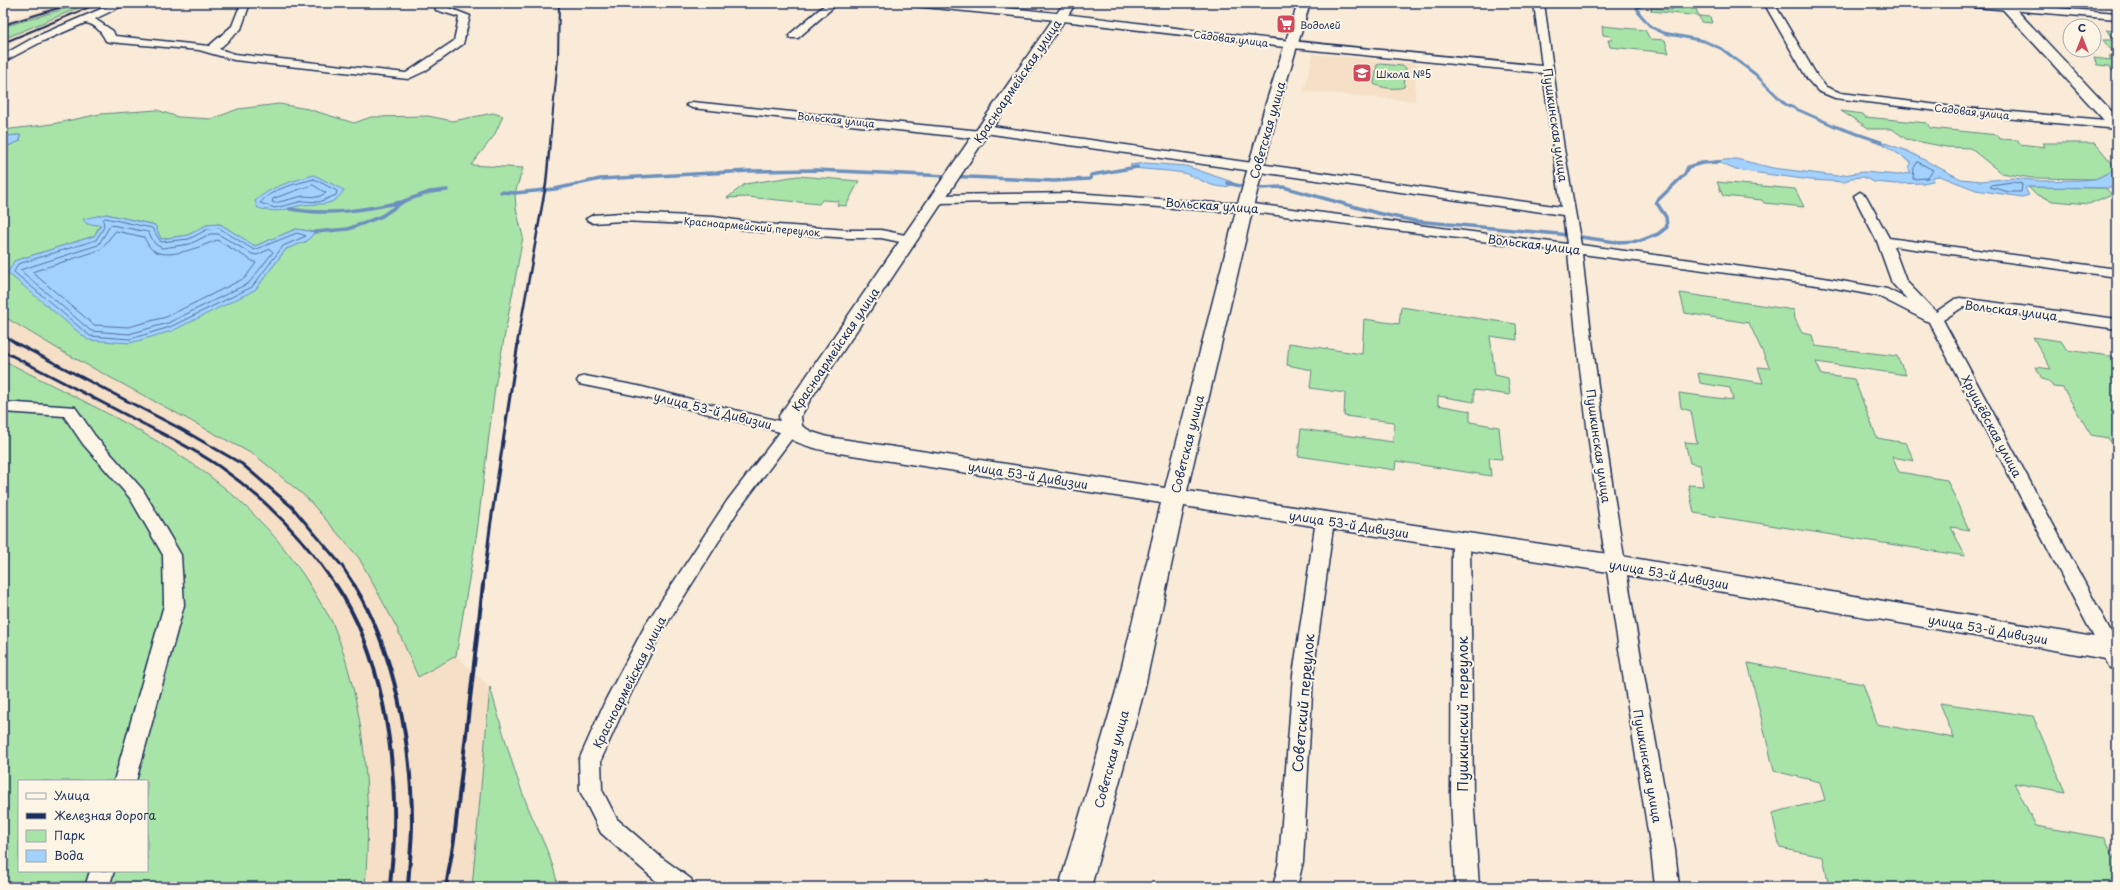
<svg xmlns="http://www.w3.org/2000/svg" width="2120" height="890" viewBox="0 0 2120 890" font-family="'Playpen Sans',sans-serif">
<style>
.built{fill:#f5dfc6}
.green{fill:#a8e3a8;stroke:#628983;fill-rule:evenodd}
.water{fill:#a2d1fe;stroke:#6c90be}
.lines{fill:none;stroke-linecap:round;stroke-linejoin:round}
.shore{stroke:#51709e;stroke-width:1}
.stream-far1{stroke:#6c90be;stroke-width:3}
.stream{stroke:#6c90be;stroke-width:3.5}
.street-casing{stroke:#1b2f5e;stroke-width:3}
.secondary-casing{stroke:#1b2f5e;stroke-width:3}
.street{fill:#fcf5e5;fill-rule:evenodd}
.secondary{fill:#fcf5e5;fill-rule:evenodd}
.rail-far3{stroke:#1b2f5e;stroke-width:2}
.rail-far2{stroke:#1b2f5e;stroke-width:2.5}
.rail-far1{stroke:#1b2f5e;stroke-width:3}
.rail{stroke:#1b2f5e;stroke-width:4}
.labels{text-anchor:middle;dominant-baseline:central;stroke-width:4;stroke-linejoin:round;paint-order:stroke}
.far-poi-label{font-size:10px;fill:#1b2f5e;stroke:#fcf5e5;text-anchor:start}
.far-street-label{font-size:10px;fill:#1b2f5e;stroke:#fcf5e5}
.street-label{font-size:12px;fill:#1b2f5e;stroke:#fcf5e5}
.near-street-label{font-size:14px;fill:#1b2f5e;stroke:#fcf5e5}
</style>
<rect width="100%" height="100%" fill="#f9ebd7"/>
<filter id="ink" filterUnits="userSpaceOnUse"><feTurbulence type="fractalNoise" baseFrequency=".025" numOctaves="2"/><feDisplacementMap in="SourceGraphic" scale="8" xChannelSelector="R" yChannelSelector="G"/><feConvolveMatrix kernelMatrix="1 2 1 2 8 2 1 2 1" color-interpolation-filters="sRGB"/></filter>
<g filter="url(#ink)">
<path class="built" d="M 67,3 L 84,3 L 3,27 L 3,22 Z
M 90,3 L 107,3 L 18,39 L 3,47 L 3,38 Z
M 1313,54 L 1416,64 L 1415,101 L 1304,91 Z
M 3,316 L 63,352 L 256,456 L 307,498 L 359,558 L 397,628 L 418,677 L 456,656 L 490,687 L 472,887 L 365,887 L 368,853 L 301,568 L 262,521 L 216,481 L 179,455 L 3,360 Z"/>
<path class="green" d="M 84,3 L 90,3 L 3,39 L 3,27 Z
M 1672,7 L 1696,9 L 1699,16 L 1710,17 L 1712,23 L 1701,22 L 1699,16 L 1651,11 L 1651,8 L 1672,10 Z
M 1602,26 L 1645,30 L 1650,39 L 1665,40 L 1669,53 L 1610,47 L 1608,40 L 1612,40 L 1611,36 L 1603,35 Z
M 2106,30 L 2117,31 L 2117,51 L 2112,51 L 2103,40 L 2116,40 Z
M 2109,56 L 2117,56 L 2117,74 L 2114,73 L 2109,66 L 2097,65 L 2094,58 L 2111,60 Z
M 1380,64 L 1402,66 L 1406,68 L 1404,87 C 1396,90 1381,88 1374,84 L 1377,65 Z
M 279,104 L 308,109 L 354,123 L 371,117 L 428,116 L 453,121 L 493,113 L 503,116 L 494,136 L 471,165 L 523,168 L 515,193 L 516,208 L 523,237 L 495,387 L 477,532 L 456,656 L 418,677 L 397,628 L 359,558 L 307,498 L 256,456 L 63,352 L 3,316 L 3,148 L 20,141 L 20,135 L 3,136 L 3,130 L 52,124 L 100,114 L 157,110 L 178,117 L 212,119 L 238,109 ZM 106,214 L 155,225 L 161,239 L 188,235 L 207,225 L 220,224 L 255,246 L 296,229 L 315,232 L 307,241 L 286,249 L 255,290 L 14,261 L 94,236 Z
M 1841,111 L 1863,114 L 1865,117 L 1927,123 L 1930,128 L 1998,135 L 2000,139 L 2018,140 L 2020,144 L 2045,147 L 2043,143 L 2095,143 L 2117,169 L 2095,179 L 2032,178 L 2001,173 L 1970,148 L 1946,147 L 1906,139 L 1892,129 L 1870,129 Z
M 798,176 L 859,181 L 846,206 L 837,205 L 839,201 L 822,200 L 819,204 L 747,197 L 727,198 L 745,184 Z
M 1717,182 L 1795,189 L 1804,207 L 1764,203 L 1762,200 L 1723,196 Z
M 2028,187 L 2105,188 L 2112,194 L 2089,204 L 2053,201 L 2035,194 Z
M 1680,293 L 1794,310 L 1795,319 L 1802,333 L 1812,335 L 1815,346 L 1897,356 L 1906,375 L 1816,362 L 1822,375 L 1854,379 L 1877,438 L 1906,443 L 1914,461 L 1892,457 L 1899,472 L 1947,480 L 1969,530 L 1951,527 L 1965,556 L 1694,513 L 1688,485 L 1703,486 L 1700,465 L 1690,463 L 1685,442 L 1697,443 L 1691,411 L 1681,408 L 1679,393 L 1733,400 L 1730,388 L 1700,383 L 1698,373 L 1763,383 L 1758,367 L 1770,368 L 1749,323 L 1685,313 Z
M 1401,307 L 1516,324 L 1517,340 L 1490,336 L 1495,375 L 1508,378 L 1510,395 L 1474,390 L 1474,402 L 1438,396 L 1438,405 L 1470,411 L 1470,422 L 1499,427 L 1502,459 L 1489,458 L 1491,476 L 1396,461 L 1395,470 L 1298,456 L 1301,429 L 1393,442 L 1394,422 L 1344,416 L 1345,393 L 1310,388 L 1312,370 L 1287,365 L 1289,343 L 1362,354 L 1364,319 L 1399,324 Z
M 2033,337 L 2061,341 L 2067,350 L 2117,357 L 2117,451 L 2108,438 L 2091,435 L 2063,388 L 2053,387 L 2049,381 L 2042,379 L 2036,367 L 2051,369 Z
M 3,360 C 62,391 124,419 179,455 C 236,491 284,539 317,597 C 322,606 329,615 333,624 C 366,706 372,800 365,887 L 3,887 ZM 19,781 L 147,781 L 147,871 L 19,871 Z
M 1748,663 L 1863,684 L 1877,724 L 1954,738 L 1940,703 L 2033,716 L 2065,792 L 2014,783 L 2036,826 L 2105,838 L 2117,863 L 2117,887 L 1829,887 L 1823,857 L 1780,848 L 1772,813 L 1825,800 L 1820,782 L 1774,771 Z
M 490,687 C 502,727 512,768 528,807 C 539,834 553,858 558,887 L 472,887 Z"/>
<path class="water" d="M 20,135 L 20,141 L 3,148 L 3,136 Z
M 1877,140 L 1907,151 L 1961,179 L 1981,181 L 2013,178 L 2041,181 L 2079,180 L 2095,179 L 2117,169 L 2117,188 L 2028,187 L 2025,188 L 2029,195 L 2022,197 L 1976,190 L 1940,176 L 1933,177 L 1933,181 L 1923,183 L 1896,184 L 1874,182 L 1863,177 L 1851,178 L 1845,182 L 1811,180 L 1736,170 L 1715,161 L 1736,159 L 1773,168 L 1837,176 L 1863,172 L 1898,175 L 1911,173 L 1908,167 L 1912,163 Z
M 1145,163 L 1186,166 L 1232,182 L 1233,184 C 1218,194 1197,176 1183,173 C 1167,170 1149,170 1133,168 L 1130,165 Z
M 314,175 L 344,190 C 333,208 321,203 303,205 C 282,209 282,214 258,208 L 255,201 C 271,186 293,181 314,175 Z
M 106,214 L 155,225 L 161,239 L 188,235 L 207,225 L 220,224 L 255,246 L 296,229 L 315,232 L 307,241 L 286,249 L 255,290 L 172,331 L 130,343 L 88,340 L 8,273 L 14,261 L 94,236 L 101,225 L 87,224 L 83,219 Z"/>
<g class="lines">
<path class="shore" d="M 1918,162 L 1933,170 L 1928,178 L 1913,179 L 1914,168 Z
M 314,179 L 337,191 L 336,195 L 319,202 L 303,201 L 275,208 L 260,203 C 272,188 296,184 314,179 Z
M 2013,182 L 2022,184 L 2021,192 L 2009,192 L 1990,187 L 1992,185 Z
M 313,185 L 326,193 L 318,197 L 303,196 L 275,203 L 272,202 L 273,199 Z
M 105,218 L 152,228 L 161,242 L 189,239 L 208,229 L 219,228 L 254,250 L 297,233 L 306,236 L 283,246 L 252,287 L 170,327 L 130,339 L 90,336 L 14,272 L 18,264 L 96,240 L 104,227 L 103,220 Z
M 111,225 L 148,232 L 155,244 L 162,248 L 190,244 L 210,234 L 218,234 L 252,254 L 257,255 L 270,249 L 273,252 L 249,283 L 168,323 L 129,334 L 91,331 L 20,270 L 98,245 Z
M 116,231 L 144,237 C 146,241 149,248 153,250 C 167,261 202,246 217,240 L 256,263 L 245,278 L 166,317 L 128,327 L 94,325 L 32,272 L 100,250 Z"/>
<path class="stream-far1" d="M 1651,3 L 1637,7 L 1639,13 L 1651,27 L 1664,33 L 1704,41 L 1722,49 L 1755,74 L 1785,104 L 1837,127 L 1881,142"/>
<path class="stream" d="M 1228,183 L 1240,186
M 1261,188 L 1283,187 L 1377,213 L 1415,221 L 1559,234 L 1616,242 L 1640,241 L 1658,234 L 1667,227 L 1666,217 L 1656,202 L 1685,174 L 1688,167 L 1702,163 L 1719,162
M 501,192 L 515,193 L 555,189 L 600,179 L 750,171 L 816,170 L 1054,181 L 1090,179 L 1091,175 L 1137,167
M 290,209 C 328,216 364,210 401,202
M 315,232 L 348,229 L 382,216 L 404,201 L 430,192 L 447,190"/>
<g class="street-casing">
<path id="street" d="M 115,3 L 128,3 L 95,19 L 113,31 L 115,36 L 209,46 L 232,26 L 241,3 L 252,3 L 249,6 L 241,29 L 219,49 L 235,54 L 406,73 L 454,41 L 459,17 L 436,10 L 434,3 L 444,3 L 444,6 L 470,16 L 463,44 L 425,71 L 408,79 L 234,60 L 199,50 L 110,42 L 106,41 C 102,33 96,24 85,23 L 43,41 L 3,62 L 3,55 L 35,37 Z
M 827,3 L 838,3 L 798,38 L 790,38 L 789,36 L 790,34 Z
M 909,3 C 1000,3 1092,18 1183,29 C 1302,43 1422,54 1542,66 L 1534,3 L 1544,3 L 1564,149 L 1581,245 L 1824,278 L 1887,289 L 1907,299 L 1892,283 L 1877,241 L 1854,196 L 1860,192 L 1866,196 L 1889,238 L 2117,269 L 2117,277 L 1893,246 L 1906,281 L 1936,312 L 1955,299 L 1960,298 L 2117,319 L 2117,329 L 1963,307 L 1943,320 L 2117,643 L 2117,670 L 2110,668 L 1929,322 L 1878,296 L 1824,286 L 1582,254 C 1603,454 1640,652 1675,850 L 1679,887 L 1655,887 L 1651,850 C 1619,651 1586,453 1568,252 L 1245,211 L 1217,211 L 1074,201 L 938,203 L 932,199 L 938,195 L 1074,193 L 1217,203 L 1245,203 L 1567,244 L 1563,215 L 985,133 L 987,135 L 985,138 L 981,139 L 692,108 L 686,105 L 692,102 L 981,131 L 979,129 L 981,127 L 985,125 L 1561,207 L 1543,73 L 1293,48 L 1046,19 L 914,6 Z
M 1764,3 L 1774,3 L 1817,76 L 1826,87 L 1841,93 L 1954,107 L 2117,121 L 2117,129 L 1954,113 L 1835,98 L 1818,91 L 1808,80 Z
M 1957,3 L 1997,3 L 2117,13 L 2117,19 L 1962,6 Z
M 621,213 L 714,217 L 763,224 L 849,230 L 881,230 L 915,237 L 917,240 L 910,244 L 881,238 L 849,238 L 763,232 L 714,225 L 621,221 L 593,223 L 586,219 L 593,215 Z
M 585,376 L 638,386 L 791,424 L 797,425 L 799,429 L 739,509 L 661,633 L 628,699 L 601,760 L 602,790 L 617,819 L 662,858 L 691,879 L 694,887 L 663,887 L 601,833 L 580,791 L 579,760 L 606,699 L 646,624 L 727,501 L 780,432 L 638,396 L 579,384 L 577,381 L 579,378 Z
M 3,402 L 75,407 L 95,436 L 143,490 L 181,555 L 184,605 L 136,781 L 114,781 L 164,605 L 163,555 L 130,498 L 83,444 L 64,416 L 3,412 Z
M 1325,514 L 1331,515 L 1334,520 L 1313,675 L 1303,862 L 1297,887 L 1273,887 L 1279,862 L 1293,675 L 1316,520 L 1319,515 Z
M 1461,534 L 1468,536 L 1470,541 L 1473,796 L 1479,887 L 1455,887 L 1451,796 L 1452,541 L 1454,536 Z
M 90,871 L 114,871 L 109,887 L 85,887 Z"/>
</g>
<g class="secondary-casing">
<path id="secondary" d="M 1064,3 L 1076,3 L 810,400 L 801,416 L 802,426 L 812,432 L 828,437 L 1165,488 L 1237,207 L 1266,103 L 1298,3 L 1310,3 L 1280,103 L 1253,207 L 1187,491 L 1615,555 L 2117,641 L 2117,661 L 1615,573 L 1184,506 L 1144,691 L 1091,887 L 1059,887 L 1116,691 L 1161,503 L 826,451 C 815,448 784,441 780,429 C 779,425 780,420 779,416 Z
M 1997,3 L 2010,3 L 2117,117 L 2117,131 L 2112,129 Z"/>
</g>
<use href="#street" class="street"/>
<use href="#secondary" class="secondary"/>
<path class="rail-far3" d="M 3,25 L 75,3
M 3,43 L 99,3
M 549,153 L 558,58 L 559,3"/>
<path class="rail-far2" d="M 3,335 L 17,344
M 517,344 L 546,184 L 549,152"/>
<path class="rail-far1" d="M 16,343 L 181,429 L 242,464 L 292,507 L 342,566 L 355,586
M 3,351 C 45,373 87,395 130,417 C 160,433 192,447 220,467 C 266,499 305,540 336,586
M 483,586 L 490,528 L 518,343"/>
<path class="rail" d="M 336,585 C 382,653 396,752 394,833 C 394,851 391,869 390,887
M 354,585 C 395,651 412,746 412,823 C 412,844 409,866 408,887
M 446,887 L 454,840 L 483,585"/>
</g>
</g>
<defs>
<g id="supermarket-square" transform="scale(1)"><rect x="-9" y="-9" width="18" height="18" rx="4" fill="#d1495b" stroke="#fcf5e5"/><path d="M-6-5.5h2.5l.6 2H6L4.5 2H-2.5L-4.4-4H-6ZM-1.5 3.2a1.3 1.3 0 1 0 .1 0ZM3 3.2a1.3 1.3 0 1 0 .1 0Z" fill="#fff"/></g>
<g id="school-square" transform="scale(1)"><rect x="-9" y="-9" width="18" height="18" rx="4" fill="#d1495b" stroke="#fcf5e5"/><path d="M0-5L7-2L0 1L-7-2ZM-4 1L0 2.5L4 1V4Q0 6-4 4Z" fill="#fff"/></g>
</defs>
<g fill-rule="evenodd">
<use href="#supermarket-square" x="1286" y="24"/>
<use href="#school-square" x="1362" y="73"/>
</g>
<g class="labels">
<g class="far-poi-label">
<text x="1300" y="24">Водолей</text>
<text x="1376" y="73">Школа №5</text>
</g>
<g class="far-street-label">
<text transform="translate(1231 38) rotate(7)">Садовая улица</text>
<text transform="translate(1972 111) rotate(6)">Садовая улица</text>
<text transform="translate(836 119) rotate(6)">Вольская улица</text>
<text transform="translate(752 226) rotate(5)">Красноармейский переулок</text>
</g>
<g class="street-label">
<text transform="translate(1017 81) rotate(-56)">Красноармейская улица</text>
<text transform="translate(1556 125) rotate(82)">Пушкинская улица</text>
<text transform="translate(1267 130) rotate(-74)">Советская улица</text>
<text transform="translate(1212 205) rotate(4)">Вольская улица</text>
<text transform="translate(1534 244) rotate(7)">Вольская улица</text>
<text transform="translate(2011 310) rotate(7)">Вольская улица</text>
<text transform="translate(835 349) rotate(-56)">Красноармейская улица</text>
<text transform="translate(713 410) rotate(14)">улица 53-й Дивизии</text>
<text transform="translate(1992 426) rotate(62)">Хрущёвская улица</text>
<text transform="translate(1187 444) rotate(-76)">Советская улица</text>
<text transform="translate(1599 446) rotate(82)">Пушкинская улица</text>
<text transform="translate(1028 475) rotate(9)">улица 53-й Дивизии</text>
<text transform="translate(1349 524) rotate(9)">улица 53-й Дивизии</text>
<text transform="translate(1669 574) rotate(10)">улица 53-й Дивизии</text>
<text transform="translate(1988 629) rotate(10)">улица 53-й Дивизии</text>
<text transform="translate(629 682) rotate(-63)">Красноармейская улица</text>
<text transform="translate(1111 759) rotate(-75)">Советская улица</text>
<text transform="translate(1648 766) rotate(80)">Пушкинская улица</text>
</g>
<g class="near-street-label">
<text transform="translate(1303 703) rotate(-85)">Советский переулок</text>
<text transform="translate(1462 714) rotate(-90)">Пушкинский переулок</text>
</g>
</g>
<rect width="2120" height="890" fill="none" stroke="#fcf5e5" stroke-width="16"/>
<rect x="8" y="8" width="2104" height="874" fill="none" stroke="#1b2f5e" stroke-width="1.5" filter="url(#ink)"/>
<rect x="18" y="780" width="130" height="92" fill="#fcf5e5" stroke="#a2a6af"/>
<rect x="26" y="793" width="20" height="6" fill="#fcf5e5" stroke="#a2a6af"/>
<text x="54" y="800" font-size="12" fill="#1b2f5e">Улица</text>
<rect x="26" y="813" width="20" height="6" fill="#1b2f5e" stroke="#a2a6af"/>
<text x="54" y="820" font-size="12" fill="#1b2f5e">Железная дорога</text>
<rect x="26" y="830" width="20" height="12" fill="#a8e3a8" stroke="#a2a6af"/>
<text x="54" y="840" font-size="12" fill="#1b2f5e">Парк</text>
<rect x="26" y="850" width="20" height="12" fill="#a2d1fe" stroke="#a2a6af"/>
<text x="54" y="860" font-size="12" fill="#1b2f5e">Вода</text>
<g transform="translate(2082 38)"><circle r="19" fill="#fcf5e5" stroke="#a2a6af"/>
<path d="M0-3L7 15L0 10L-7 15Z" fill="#d1495b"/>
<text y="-6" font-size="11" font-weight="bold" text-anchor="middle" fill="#1b2f5e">С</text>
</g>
</svg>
